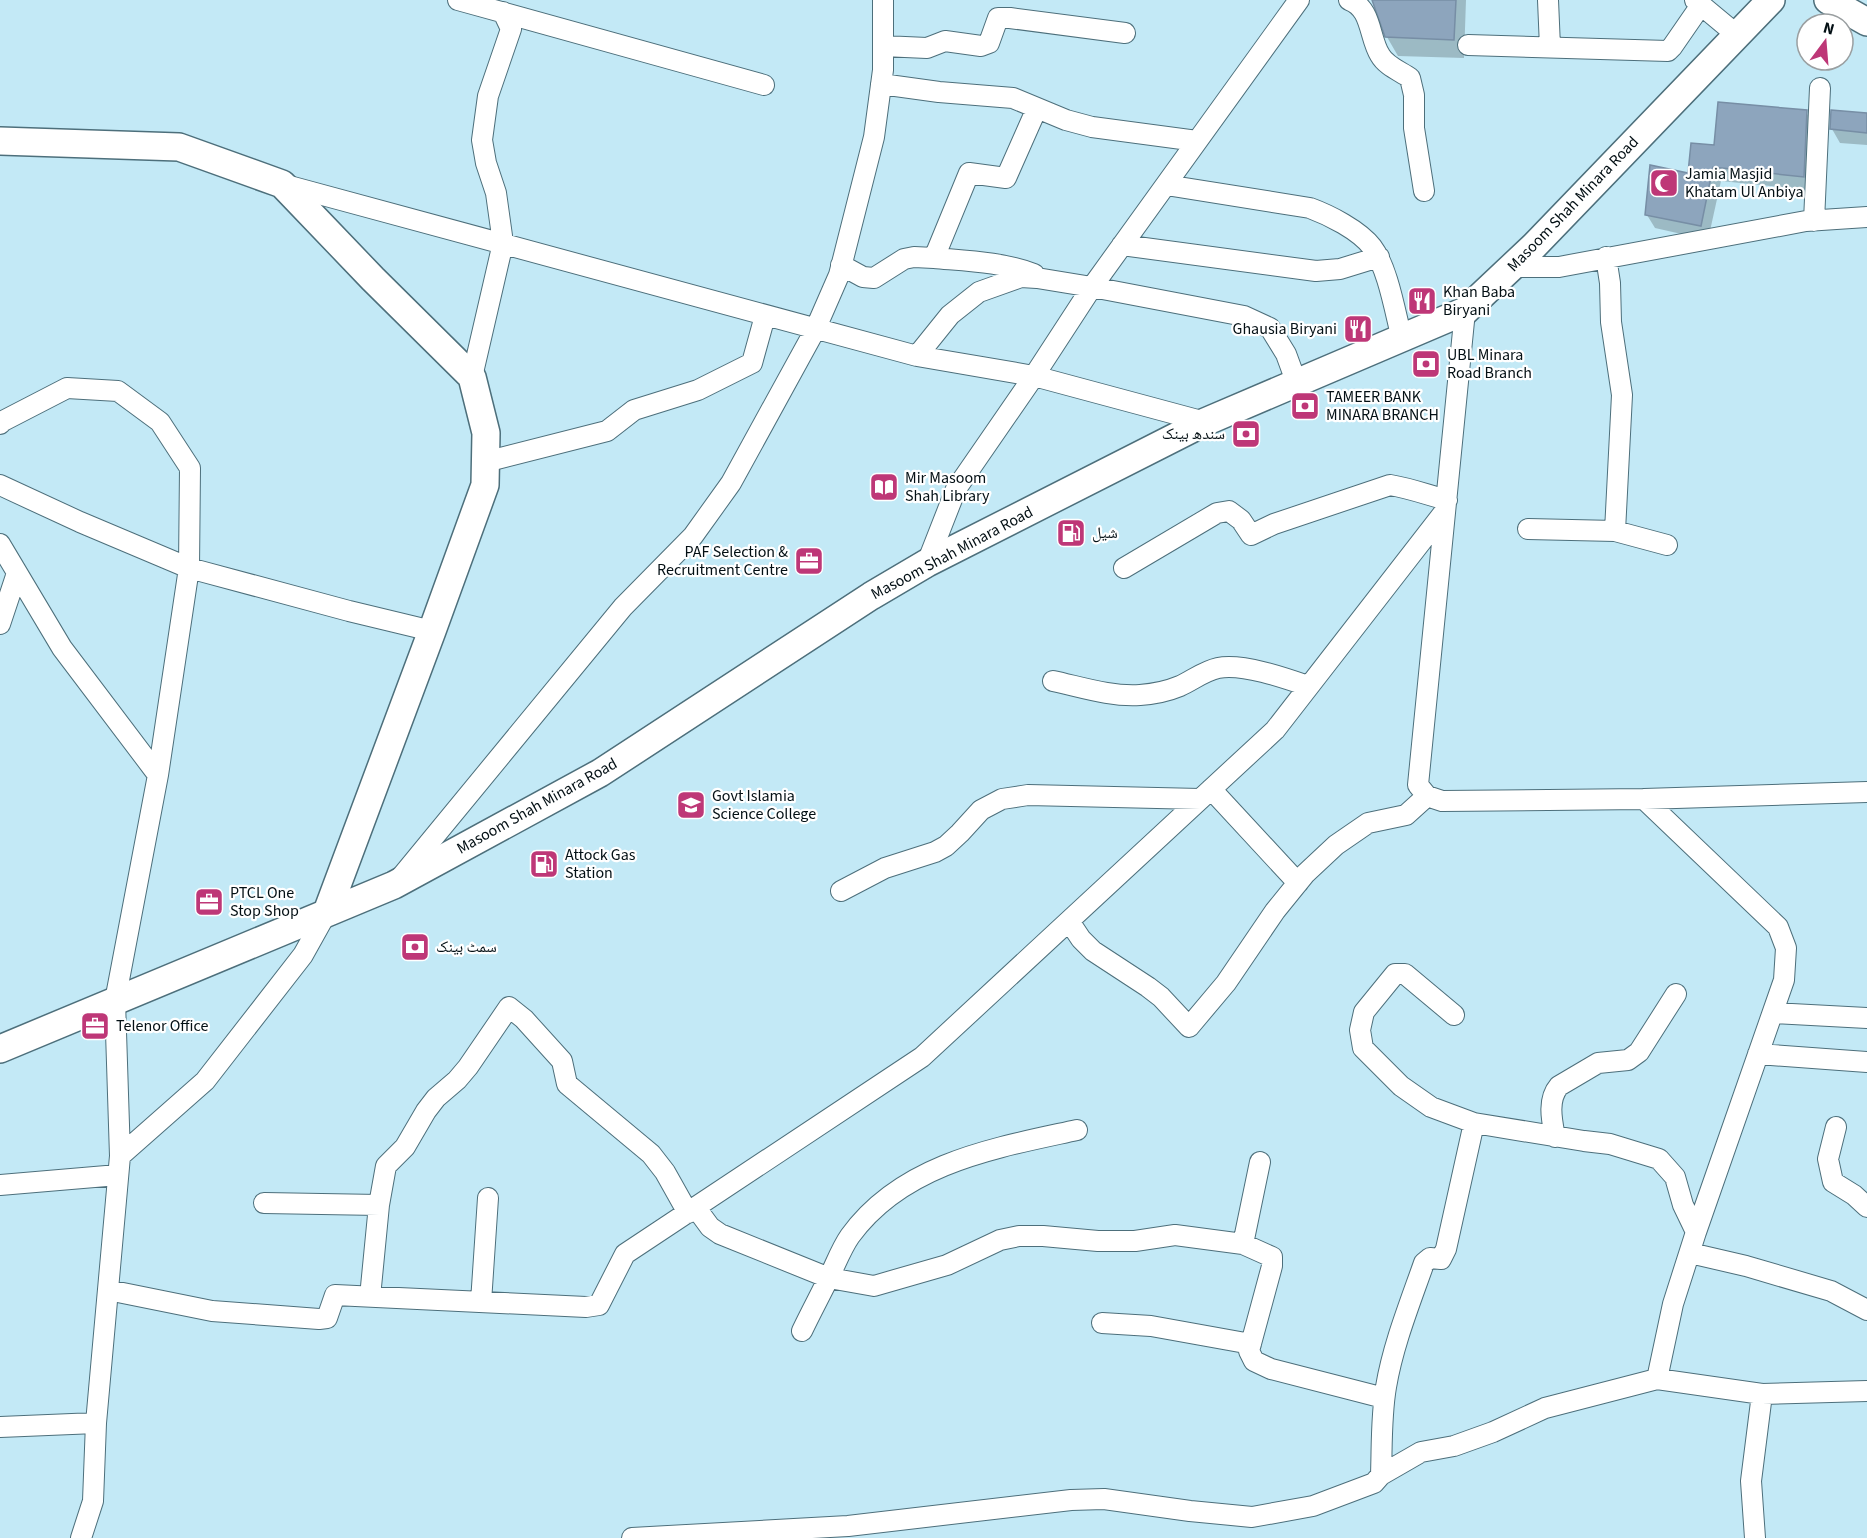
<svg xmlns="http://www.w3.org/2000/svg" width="1867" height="1538" viewBox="0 0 1867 1538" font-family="'Source Sans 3','Noto Naskh Arabic',sans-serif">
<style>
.shadow{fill:#0003}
.building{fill:#8da5bd;stroke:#778ea5;stroke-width:1.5}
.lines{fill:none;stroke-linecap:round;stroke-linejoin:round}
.street-casing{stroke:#4d6f7b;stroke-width:22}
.secondary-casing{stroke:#4d6f7b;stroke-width:30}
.street{stroke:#fff;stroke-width:20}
.secondary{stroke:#fff;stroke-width:27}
.labels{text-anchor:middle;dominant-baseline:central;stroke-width:4.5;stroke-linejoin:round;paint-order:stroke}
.poi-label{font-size:16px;fill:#030f14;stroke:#fff;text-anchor:start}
.street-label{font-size:16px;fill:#030f14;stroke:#fff}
</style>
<rect width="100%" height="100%" fill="#c3e9f6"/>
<path class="shadow" d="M 1374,0 L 1466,0 L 1464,58 L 1398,56 L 1387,37 Z
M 1806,112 L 1814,126 L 1811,190 L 1721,181 L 1708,240 L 1655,228 L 1647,215 L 1689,175 L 1715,147 Z
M 1867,115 L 1867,145 L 1840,143 L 1832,129 Z"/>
<path class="building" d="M 1372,0 L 1456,0 L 1454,40 L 1385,37 Z
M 1718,102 L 1807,110 L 1804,177 L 1713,167 L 1701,226 L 1645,215 L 1650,165 L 1688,173 L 1691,143 L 1714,145 Z
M 1831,110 L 1867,113 L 1867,133 L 1830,129 Z"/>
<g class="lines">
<g class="street-casing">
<path id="street" d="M 458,0 L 764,85
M 1349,0 C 1372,8 1369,38 1380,55 C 1386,66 1400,71 1410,78 L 1414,95 L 1414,128 L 1424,191
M 1548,0 L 1550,47
M 1695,0 L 1737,35
M 1468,45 L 1668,51 L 1672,47 L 1701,5
M 883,46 L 927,48 L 945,41 L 981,46 L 989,43 L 998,18 L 1010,18 L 1125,33
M 881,84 L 939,92 L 1013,98 L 1066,120 L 1092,127 L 1197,141
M 282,184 L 917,356 L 1034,376 L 1205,422
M 1166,185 L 1310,208 C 1329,215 1359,230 1372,247 C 1388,268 1395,312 1402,339
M 1814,221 L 1820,88
M 1122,245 L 1316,271 L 1340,269 L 1379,257
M 1606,257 L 1610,283 L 1611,322 L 1622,395 L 1615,531
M 934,258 C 968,261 1002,262 1034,274
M 841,265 L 863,277 L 874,278 L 904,259 L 914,257 L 934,258 L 969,173 L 1006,178 L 1037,108
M 1512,267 L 1559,267 L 1806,221 L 1867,217
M 1465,311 L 1418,785 L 1427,796 L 1442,801 L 1644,799 L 1778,927 L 1786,948 L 1784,980 L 1696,1232 L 1673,1304 L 1657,1379
M 917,356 L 950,315 L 979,292 L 1021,277 L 1037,278 L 1092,287 L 1244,316 L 1270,328 L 1286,354 L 1297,384
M 472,377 L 503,243 L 496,193 L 486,163 L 482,140 L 488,96 L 511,29 L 503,12
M 0,424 L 3,421 L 67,388 L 118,391 L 160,422 L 190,468 L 189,568 L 158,775 L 115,1001 L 120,1156 L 96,1423 L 93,1501 L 81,1538
M 485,462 L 607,431 L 634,410 L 698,390 L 752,363 L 765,316
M 0,485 L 80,522 L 189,568 L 349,611 L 432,631
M 1528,529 L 1615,531 L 1667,545
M 0,544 L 62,648 L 158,775
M 927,563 L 956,489 L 1034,376 L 1092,287 L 1299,0
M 1124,568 L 1217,513 L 1229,511 L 1241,520 L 1251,535 L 1274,524 L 1390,485 C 1409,488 1428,495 1447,500
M 0,624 L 17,573
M 1053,681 C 1081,687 1111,697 1140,695 C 1154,694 1168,691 1180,686 C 1193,680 1204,671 1218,668 C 1242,663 1285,678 1308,686
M 1211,789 L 1298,883
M 1644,799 L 1867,792
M 401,877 L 623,607 L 693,536 L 731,483 L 815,330 L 839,275 L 874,137 L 883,70 L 883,0
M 841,891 L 885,868 L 935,852 L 946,846 L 960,833 L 981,810 L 1002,799 L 1028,795 L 1200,799
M 1069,921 L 1081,939 L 1093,951 L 1148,987 L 1161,997 L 1189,1027 L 1226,983 L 1275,911 L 1305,874 L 1336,845 L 1368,823 L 1406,815 L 1427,796
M 1773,1013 L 1867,1018
M 1454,1015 L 1405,974 L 1395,974 L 1364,1012 L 1360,1030 L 1363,1048 L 1401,1086 L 1431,1107 L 1474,1123 L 1584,1141 L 1610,1144 L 1659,1159 L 1675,1177 L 1683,1205 L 1696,1232
M 1758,1054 L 1867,1062
M 1836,1127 L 1828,1159 L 1833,1182 L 1854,1195 L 1867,1207
M 1555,1137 C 1552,1121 1547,1100 1559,1086 L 1598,1063 L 1628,1060 L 1639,1052 L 1676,994
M 120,1156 L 205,1081 L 303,955 L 327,912
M 0,1185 L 118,1175
M 264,1203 L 379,1205
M 696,1208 L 710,1227 L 720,1234 L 829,1278 L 874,1286 L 947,1265 L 1000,1240 L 1019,1236 L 1043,1236 L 1098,1241 L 1135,1241 L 1175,1235 L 1243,1244 L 1260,1162
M 1243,1244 L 1272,1257 L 1272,1266 L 1249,1351 L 1254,1361 L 1271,1369 L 1384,1398
M 1690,1253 L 1746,1266 L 1831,1291 L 1867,1310
M 108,1290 L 212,1311 L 319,1319 L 327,1318 L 335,1295 L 586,1307 L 599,1305 L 625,1254 L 922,1057 L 1275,730 L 1445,511
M 370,1297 L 379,1205 L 386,1166 L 405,1147 L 426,1111 L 436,1098 L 457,1080 L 468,1067 L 509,1007 L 524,1019 L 562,1061 L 567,1084 L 651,1154 L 665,1172 L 688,1213
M 481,1302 L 488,1198
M 1102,1323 L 1151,1326 L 1251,1344
M 802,1331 C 812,1310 823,1290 833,1269 C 838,1258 843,1246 850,1236 C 903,1163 995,1148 1077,1130
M 0,1427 L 96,1423
M 1381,1475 C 1382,1446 1381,1416 1386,1387 C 1393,1345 1410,1303 1424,1263 L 1430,1258 L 1441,1259 L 1446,1249 L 1474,1123
M 632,1538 L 848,1526 L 1071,1500 L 1104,1499 L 1190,1511 L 1252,1517 L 1313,1506 L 1374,1483 L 1381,1475 L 1421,1452 L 1454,1446 L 1493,1432 L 1545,1408 L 1657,1379 L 1762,1394 L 1867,1391
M 1755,1538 L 1751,1481 L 1762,1394"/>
</g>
<g class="secondary-casing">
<path id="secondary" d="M 1828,0 L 1867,22
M 0,141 L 179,147 L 282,184 L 373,279 L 472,377 L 486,433 L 485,485 L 432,631 L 327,912
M 0,1049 L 394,885 L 600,773 L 871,596 L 927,563 L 1205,422 L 1465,311 L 1534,246 L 1771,0"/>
</g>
<use href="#street" class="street"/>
<use href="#secondary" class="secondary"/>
</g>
<defs>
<g id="mosque-square" transform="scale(1.5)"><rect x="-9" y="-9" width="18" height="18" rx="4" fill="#be3777" stroke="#fff"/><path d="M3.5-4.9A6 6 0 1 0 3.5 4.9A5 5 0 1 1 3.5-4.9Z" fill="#fff"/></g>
<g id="restaurant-square" transform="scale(1.5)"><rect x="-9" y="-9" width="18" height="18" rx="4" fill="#be3777" stroke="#fff"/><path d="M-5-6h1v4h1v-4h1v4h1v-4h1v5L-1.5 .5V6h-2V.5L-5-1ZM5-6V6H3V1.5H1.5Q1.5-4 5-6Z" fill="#fff"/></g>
<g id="bank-square" transform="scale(1.5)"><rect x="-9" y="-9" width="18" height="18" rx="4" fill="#be3777" stroke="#fff"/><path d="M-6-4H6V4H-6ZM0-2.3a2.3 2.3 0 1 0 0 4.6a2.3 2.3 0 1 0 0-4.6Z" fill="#fff"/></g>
<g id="library-square" transform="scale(1.5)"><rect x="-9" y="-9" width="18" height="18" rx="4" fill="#be3777" stroke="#fff"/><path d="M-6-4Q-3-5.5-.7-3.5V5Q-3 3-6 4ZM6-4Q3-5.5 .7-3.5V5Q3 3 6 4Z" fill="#fff"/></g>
<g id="fuel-square" transform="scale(1.5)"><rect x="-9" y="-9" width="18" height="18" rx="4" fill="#be3777" stroke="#fff"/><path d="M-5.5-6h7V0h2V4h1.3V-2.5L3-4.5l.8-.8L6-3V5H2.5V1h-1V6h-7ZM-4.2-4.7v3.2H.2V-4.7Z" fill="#fff"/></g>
<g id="office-square" transform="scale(1.5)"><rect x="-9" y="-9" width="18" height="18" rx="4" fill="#be3777" stroke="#fff"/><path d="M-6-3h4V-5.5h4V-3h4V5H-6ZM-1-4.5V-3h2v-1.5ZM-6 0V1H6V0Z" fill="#fff"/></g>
<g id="university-square" transform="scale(1.5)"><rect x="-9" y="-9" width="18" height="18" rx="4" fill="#be3777" stroke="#fff"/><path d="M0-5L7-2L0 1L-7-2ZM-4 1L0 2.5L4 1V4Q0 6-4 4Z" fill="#fff"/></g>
</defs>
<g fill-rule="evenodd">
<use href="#mosque-square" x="1664" y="183"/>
<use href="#restaurant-square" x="1422" y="301"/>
<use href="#restaurant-square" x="1358" y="329"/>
<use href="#bank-square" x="1426" y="364"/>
<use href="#bank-square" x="1305" y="406"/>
<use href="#bank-square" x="1246" y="434"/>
<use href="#library-square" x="884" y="487"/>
<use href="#fuel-square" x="1071" y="533"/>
<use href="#office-square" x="809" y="561"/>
<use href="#university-square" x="691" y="805"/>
<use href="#fuel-square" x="544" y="864"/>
<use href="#office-square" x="209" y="902"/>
<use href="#bank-square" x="415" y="947"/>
<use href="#office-square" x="95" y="1026"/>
</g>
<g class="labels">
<g class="poi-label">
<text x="1685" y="174">Jamia Masjid<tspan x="1685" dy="18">Khatam Ul Anbiya</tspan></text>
<text x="1443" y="292">Khan Baba<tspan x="1443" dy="18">Biryani</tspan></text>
<text x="1337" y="329" text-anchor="end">Ghausia Biryani</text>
<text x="1447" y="355">UBL Minara<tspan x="1447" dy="18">Road Branch</tspan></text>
<text x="1326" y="397">TAMEER BANK<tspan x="1326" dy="18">MINARA BRANCH</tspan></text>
<text x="1225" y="434" text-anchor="end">سندھ بینک</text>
<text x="905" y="478">Mir Masoom<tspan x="905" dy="18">Shah Library</tspan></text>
<text x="1092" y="533">شیل</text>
<text x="788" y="552" text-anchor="end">PAF Selection &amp;<tspan x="788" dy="18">Recruitment Centre</tspan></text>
<text x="712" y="796">Govt Islamia<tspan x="712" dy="18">Science College</tspan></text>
<text x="565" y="855">Attock Gas<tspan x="565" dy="18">Station</tspan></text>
<text x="230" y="893">PTCL One<tspan x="230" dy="18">Stop Shop</tspan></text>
<text x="436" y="947">سمٹ بینک</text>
<text x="116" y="1026">Telenor Office</text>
</g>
<g class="street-label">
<text transform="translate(1573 204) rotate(-46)">Masoom Shah Minara Road</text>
<text transform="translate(952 553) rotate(-28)">Masoom Shah Minara Road</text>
<text transform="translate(537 806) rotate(-29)">Masoom Shah Minara Road</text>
</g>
</g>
<g transform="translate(1825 42) rotate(16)"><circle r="28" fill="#ffffff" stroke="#9a9fa1" stroke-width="1.5"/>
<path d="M0-4.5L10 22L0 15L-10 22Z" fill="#be3777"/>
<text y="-9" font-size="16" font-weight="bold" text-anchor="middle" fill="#030f14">N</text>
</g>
</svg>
